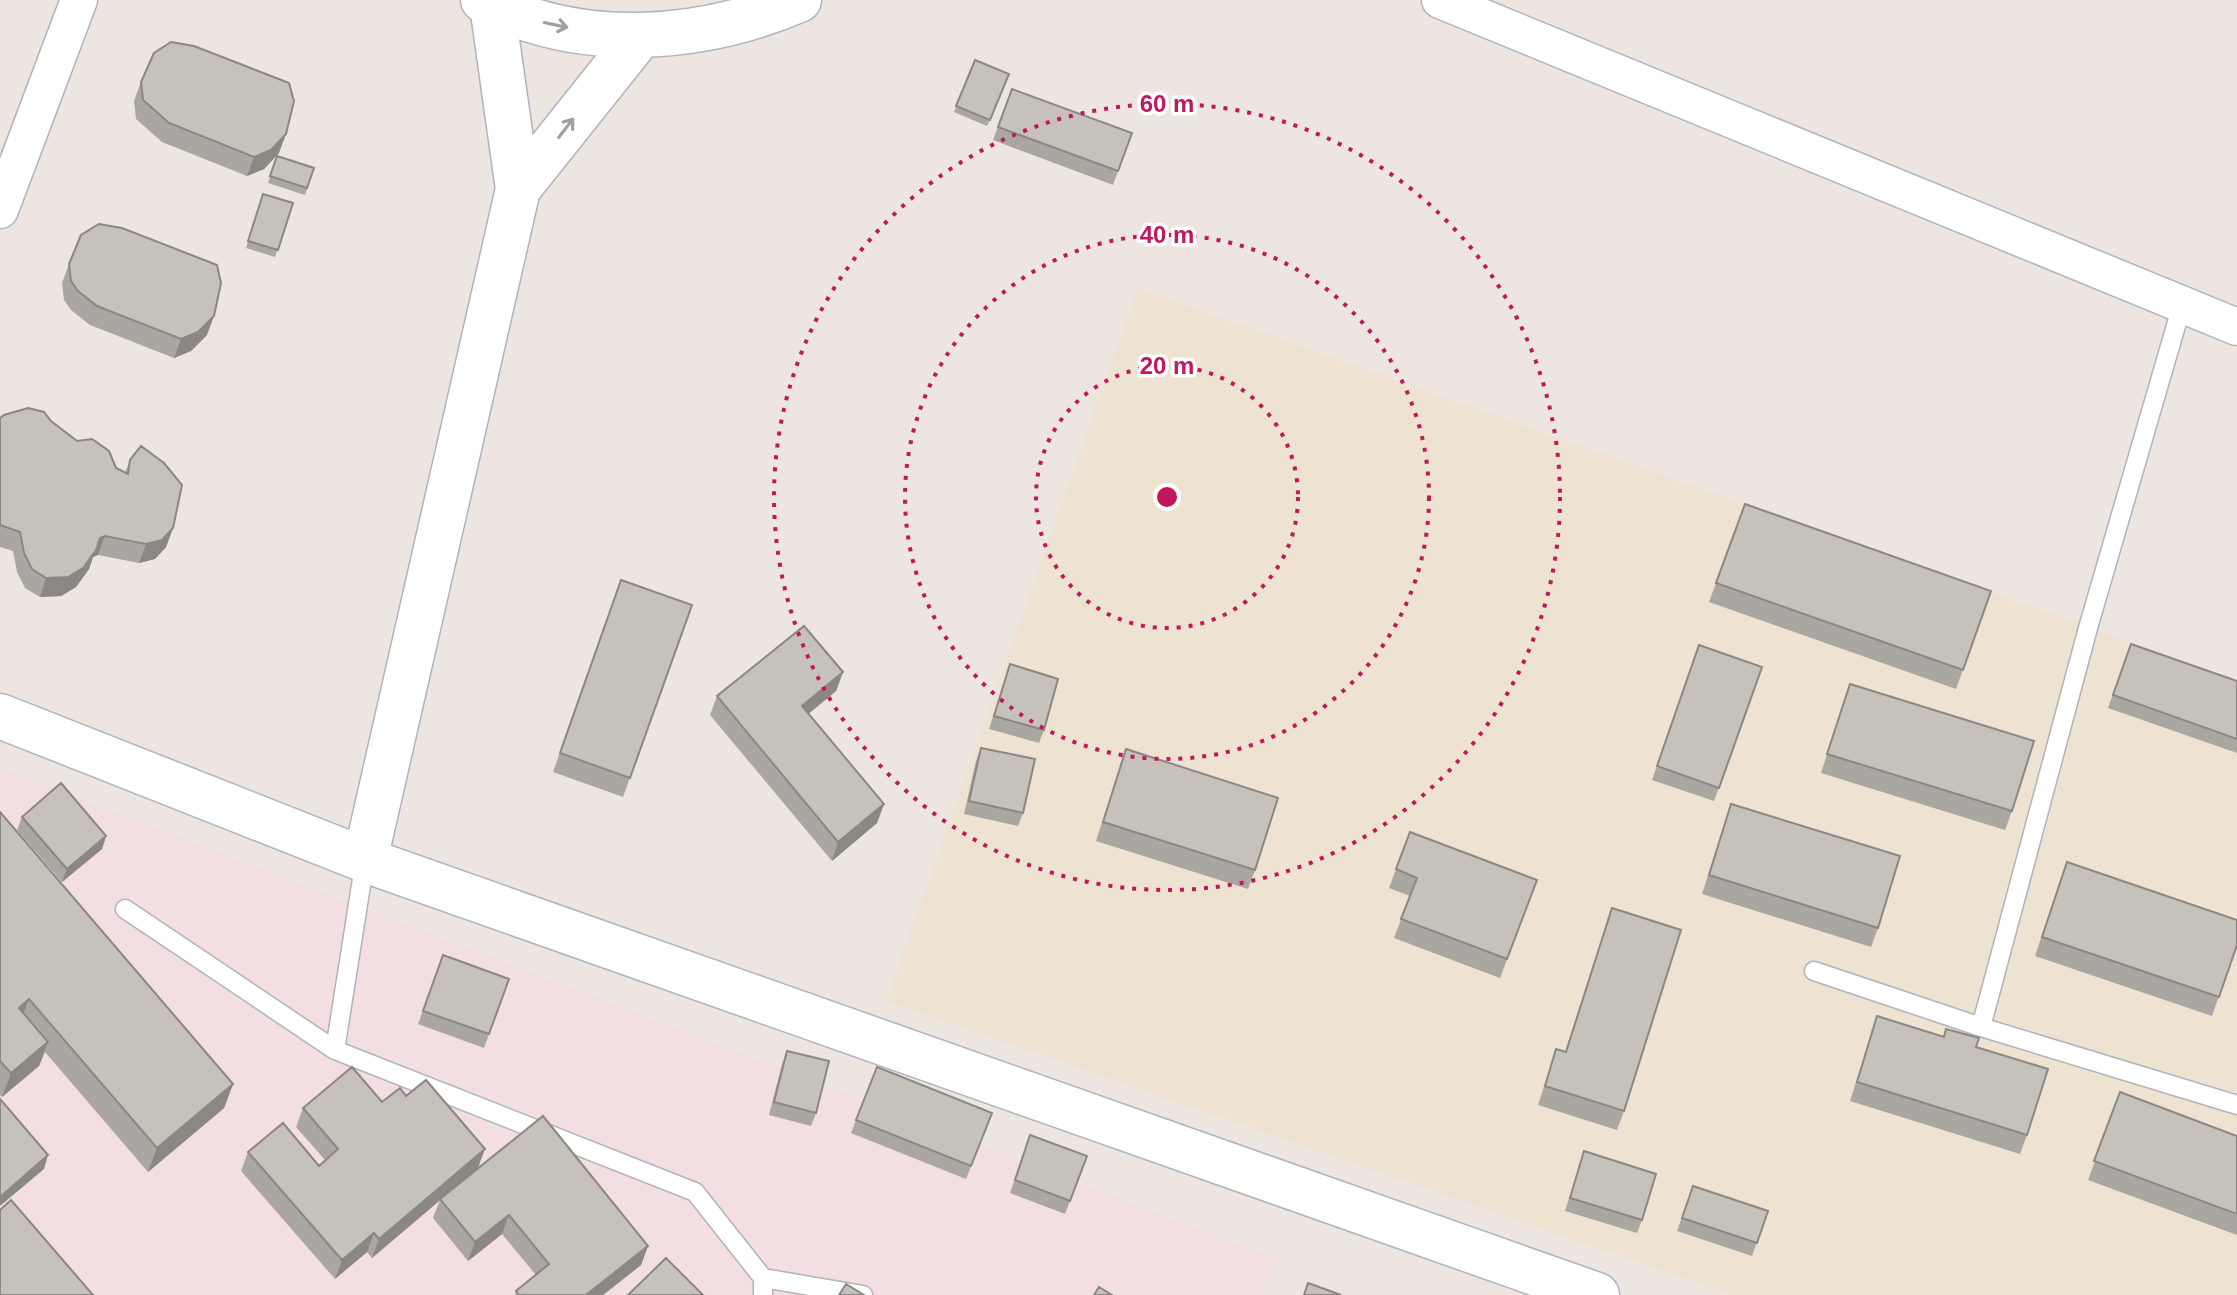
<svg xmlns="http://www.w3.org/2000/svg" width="2237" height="1295" viewBox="0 0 2237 1295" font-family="Arial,sans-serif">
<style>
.education{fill:#eee2d1}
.medical{fill:#f3dee1}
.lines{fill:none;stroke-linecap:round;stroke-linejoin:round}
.lane-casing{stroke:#b0b3bc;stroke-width:21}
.street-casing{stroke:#b0b3bc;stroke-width:39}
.secondary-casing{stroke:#b0b3bc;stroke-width:47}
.lane{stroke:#fff;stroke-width:18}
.street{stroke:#fff;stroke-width:36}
.secondary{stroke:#fff;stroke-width:44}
.wall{fill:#aaa6a1}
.shaded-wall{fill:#8b8783}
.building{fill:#c6c1bb;stroke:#8b8783;stroke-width:2}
.oneway{stroke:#a0a0a0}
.ring{fill:none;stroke:#c2185b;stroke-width:4;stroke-dasharray:4 8}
.centre{fill:#c2185b;stroke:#fff;stroke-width:4}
.ring-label{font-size:24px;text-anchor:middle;font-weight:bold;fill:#c2185b;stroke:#fff;stroke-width:7;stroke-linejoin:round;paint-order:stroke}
</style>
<rect width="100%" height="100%" fill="#ede6e0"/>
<path class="education" d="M 1138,288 L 2237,680 L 2237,1295 L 1732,1295 L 886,1001 Z"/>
<path class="medical" d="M 0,768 L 1276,1259 L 1262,1295 L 0,1295 Z"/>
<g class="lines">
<g class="lane-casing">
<path id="lane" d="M 125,909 L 335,1050 L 695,1192 L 763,1278 L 763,1295
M 1814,971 L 1981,1027 L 2237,1105
M 1981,1027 L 2088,628 L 2182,305
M 335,1050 L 365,860
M 763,1278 L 863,1295"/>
</g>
<g class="street-casing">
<path id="street" d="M 1440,0 L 2237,327
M 0,210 L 79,0"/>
</g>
<g class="secondary-casing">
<path id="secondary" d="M 483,0 C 579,51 701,42 799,0
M 518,189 L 640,36
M 0,716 L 365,860 L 1597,1295
M 365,860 L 518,189 L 492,5"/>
</g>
<use href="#lane" class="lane"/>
<use href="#street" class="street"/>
<use href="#secondary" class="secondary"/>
</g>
<path class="wall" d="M 975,60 L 1009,74 L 987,126 L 954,112 Z
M 141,82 L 279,153 L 264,169 L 247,176 L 162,142 L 136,119 L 134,101 Z
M 1012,89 L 1132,133 L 1113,185 L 993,140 Z
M 277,156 L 314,168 L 305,195 L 268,183 Z
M 263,194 L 293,203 L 275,257 L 246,248 Z
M 69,264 L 207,335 L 191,351 L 174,358 L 90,325 L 71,310 L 64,300 L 62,283 Z
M 0,418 L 51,421 L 116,468 L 125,473 L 130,460 L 173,528 L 166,547 L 155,559 L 139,563 L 98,555 L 93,557 L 89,569 L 76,587 L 61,596 L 40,597 L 25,588 L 17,572 L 13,551 L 0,547 Z
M 1745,504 L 1991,591 L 1956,689 L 1709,602 Z
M 621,580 L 692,605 L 623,797 L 553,772 Z
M 2131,644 L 2237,681 L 2237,753 L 2108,708 Z
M 1699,645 L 1762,667 L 1714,801 L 1652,780 Z
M 1010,664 L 1044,730 L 1039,743 L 989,729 Z
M 843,672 L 836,691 L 808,714 L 884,804 L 877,823 L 832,861 L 710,715 L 717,696 Z
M 1850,684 L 2012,811 L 2005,830 L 1821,773 Z
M 981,748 L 1023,813 L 1018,826 L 964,814 L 976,761 Z
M 1126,749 L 1255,870 L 1248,889 L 1096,841 Z
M 1731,804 L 1878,928 L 1871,947 L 1702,894 Z
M 0,812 L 233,1084 L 224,1108 L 148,1172 L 45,1052 L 39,1066 L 2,1097 L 0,1095 Z
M 22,817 L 106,836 L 102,849 L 62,882 L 17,830 Z
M 1410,832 L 1537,880 L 1500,978 L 1394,938 L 1410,896 L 1389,888 Z
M 2060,881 L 2237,945 L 2212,1016 L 2035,956 Z
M 1612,908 L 1624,1111 L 1617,1130 L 1538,1105 L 1556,1049 L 1565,1052 Z
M 443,955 L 509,979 L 484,1048 L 418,1024 Z
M 1877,1016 L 1943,1037 L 1946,1029 L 1976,1047 L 2027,1135 L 2020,1154 L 1850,1101 Z
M 787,1051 L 816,1113 L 811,1126 L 769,1115 L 782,1064 Z
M 2120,1092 L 2237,1136 L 2237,1235 L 2088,1180 Z
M 382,1102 L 478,1168 L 456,1186 L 648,1246 L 641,1265 L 603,1295 L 515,1295 L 516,1291 L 536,1275 L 502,1234 L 468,1261 L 433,1218 L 440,1200 L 372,1258 L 367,1252 L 335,1279 L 241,1171 L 248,1152 L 319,1166 L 325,1160 L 296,1127 L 303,1108 Z
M 992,1113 L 966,1179 L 851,1133 L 856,1120 Z
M 1030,1135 L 1087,1156 L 1065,1214 L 1010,1193 Z
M 1584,1151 L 1642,1220 L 1637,1233 L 1565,1211 Z
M 1693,1186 L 1768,1211 L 1752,1256 L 1677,1231 Z"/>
<path class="shaded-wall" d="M 286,134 L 279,153 L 264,169 L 247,176 L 254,157 Z
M 214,316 L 207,335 L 191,351 L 174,358 L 181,339 Z
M 173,528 L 166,547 L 155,559 L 139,563 L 146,544 Z
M 105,536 L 98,555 L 93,557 L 89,569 L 76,587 L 61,596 L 40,597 L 46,578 Z
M 843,672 L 836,691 L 795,725 L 802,706 Z
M 884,804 L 877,823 L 832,861 L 838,842 Z
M 106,836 L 102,849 L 62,882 L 67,869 Z
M 29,999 L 20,1023 L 19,1008 Z
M 48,1042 L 39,1066 L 2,1097 L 11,1073 Z
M 233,1084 L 224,1108 L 148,1172 L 157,1148 Z
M 485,1149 L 478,1168 L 372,1258 L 379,1239 Z
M 48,1155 L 44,1169 L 0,1206 L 0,1197 Z
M 509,1215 L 502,1234 L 468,1261 L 475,1242 Z
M 374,1233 L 367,1252 L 335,1279 L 342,1260 Z
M 648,1246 L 641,1265 L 603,1295 L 586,1295 Z"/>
<path class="building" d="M 171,42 L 194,46 L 289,83 L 294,101 L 286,134 L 271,150 L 254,157 L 169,123 L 143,100 L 141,82 L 154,53 Z
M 975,60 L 1009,74 L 990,120 L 956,106 Z
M 1012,89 L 1132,133 L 1118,171 L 998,127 Z
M 277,156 L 314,168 L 307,188 L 270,176 Z
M 263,194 L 293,203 L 278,250 L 248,241 Z
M 99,224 L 122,228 L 217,265 L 221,283 L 214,316 L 198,332 L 181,339 L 97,306 L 78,291 L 71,281 L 69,264 L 81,235 Z
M 28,408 L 44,412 L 51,421 L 77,441 L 92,439 L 109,451 L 116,468 L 128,474 L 130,460 L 141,446 L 164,463 L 182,485 L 173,528 L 162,540 L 146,544 L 105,536 L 100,538 L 96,550 L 83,568 L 68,577 L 46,578 L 32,569 L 24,553 L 20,532 L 0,525 L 0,418 L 4,415 Z
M 1745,504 L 1991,591 L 1963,670 L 1716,583 Z
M 621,580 L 692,605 L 630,778 L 560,753 Z
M 804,626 L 843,672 L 802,706 L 884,804 L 838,842 L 717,696 Z
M 2131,644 L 2237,681 L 2237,739 L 2113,695 Z
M 1699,645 L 1762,667 L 1719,788 L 1657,766 Z
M 1010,664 L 1058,679 L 1044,730 L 994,716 Z
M 1850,684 L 2034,741 L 2012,811 L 1827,754 Z
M 981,748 L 1035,759 L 1023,813 L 969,801 Z
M 1126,749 L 1278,798 L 1255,870 L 1103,822 Z
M 61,783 L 106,836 L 67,869 L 22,817 Z
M 1731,804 L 1900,856 L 1878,928 L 1709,875 Z
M 0,812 L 233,1084 L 157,1148 L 29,999 L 19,1008 L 48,1042 L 11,1073 L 0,1061 Z
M 1410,832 L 1537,880 L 1507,959 L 1401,919 L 1417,878 L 1396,869 Z
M 2067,862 L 2237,920 L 2237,945 L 2219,997 L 2042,937 Z
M 1612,908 L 1681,930 L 1624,1111 L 1545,1086 L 1556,1049 L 1566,1052 Z
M 443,955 L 509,979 L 489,1034 L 423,1011 Z
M 1877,1016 L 1944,1037 L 1946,1029 L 1979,1038 L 1976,1047 L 2048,1069 L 2027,1135 L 1857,1082 Z
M 787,1051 L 829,1061 L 816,1113 L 774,1102 Z
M 352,1067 L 382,1102 L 400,1088 L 406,1096 L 426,1080 L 485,1149 L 379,1239 L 374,1233 L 342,1260 L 248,1152 L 283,1123 L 319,1166 L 338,1149 L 303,1108 Z
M 877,1067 L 992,1113 L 971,1166 L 856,1120 Z
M 2120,1092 L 2237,1136 L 2237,1214 L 2094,1161 Z
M 0,1099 L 48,1155 L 0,1197 Z
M 543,1116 L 648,1246 L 586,1295 L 519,1295 L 516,1291 L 549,1264 L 509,1215 L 475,1242 L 440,1199 Z
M 1030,1135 L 1087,1156 L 1070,1201 L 1015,1180 Z
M 1584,1151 L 1656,1174 L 1642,1220 L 1570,1198 Z
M 1693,1186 L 1768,1211 L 1757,1243 L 1682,1218 Z
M 11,1200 L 93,1295 L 0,1295 L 0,1210 Z
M 666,1258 L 703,1295 L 628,1295 Z
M 1308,1283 L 1341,1295 L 1304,1295 Z
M 846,1284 L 864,1295 L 839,1295 Z
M 1099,1287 L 1112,1295 L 1094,1295 Z"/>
<defs><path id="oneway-shaft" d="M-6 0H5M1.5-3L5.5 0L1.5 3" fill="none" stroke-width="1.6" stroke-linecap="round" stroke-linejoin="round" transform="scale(2)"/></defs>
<g class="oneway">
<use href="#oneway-shaft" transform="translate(556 25) rotate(12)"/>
<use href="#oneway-shaft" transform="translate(566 128) rotate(-52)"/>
</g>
<g class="ring">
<circle cx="1167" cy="497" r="131"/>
<circle cx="1167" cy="497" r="262"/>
<circle cx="1167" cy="497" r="393"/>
</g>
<circle cx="1167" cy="497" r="12" class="centre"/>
<g class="ring-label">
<text x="1167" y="112">60 m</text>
<text x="1167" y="243">40 m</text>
<text x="1167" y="374">20 m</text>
</g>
</svg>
